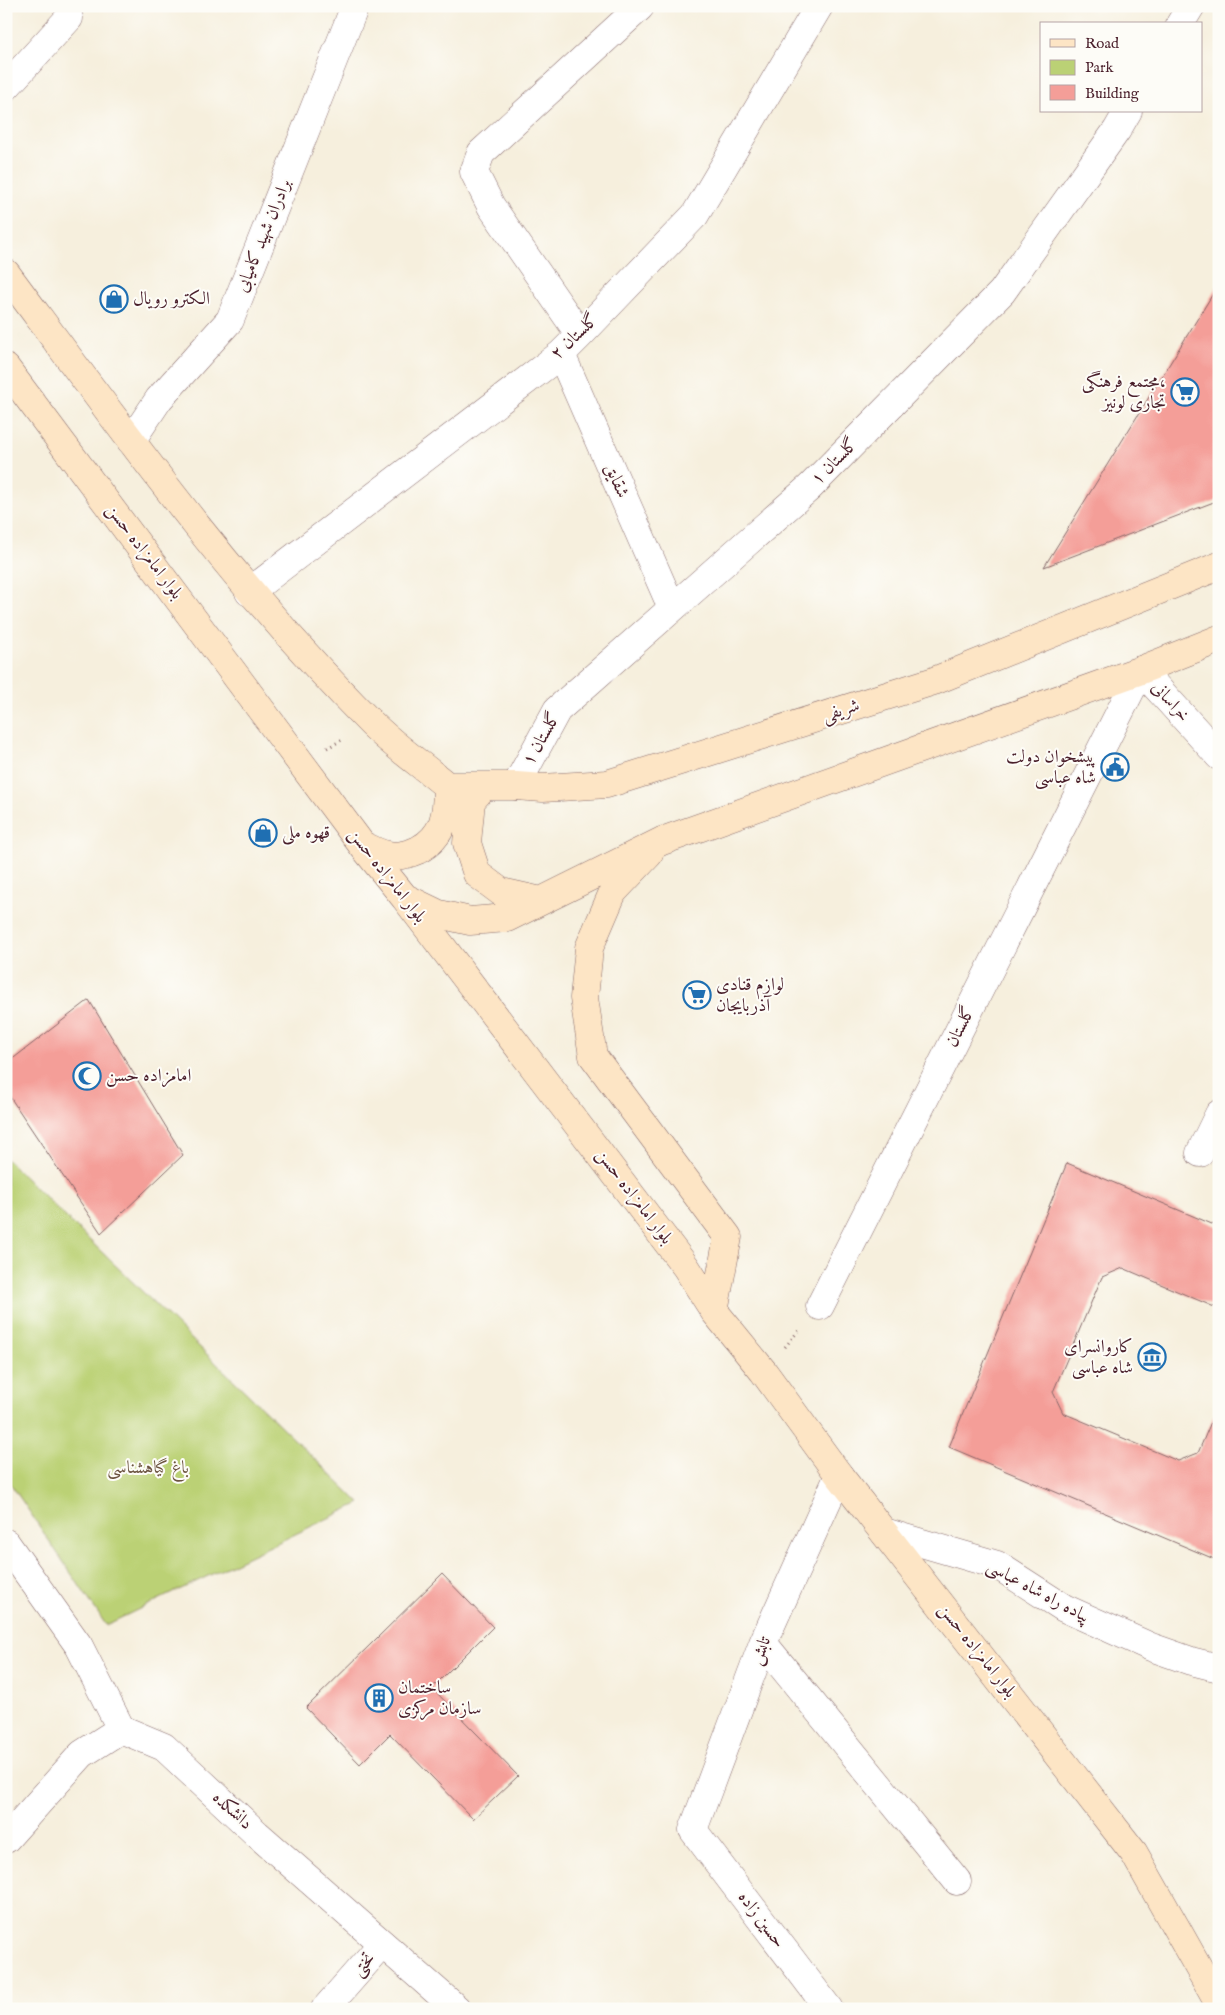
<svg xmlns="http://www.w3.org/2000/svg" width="1225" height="2015" viewBox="0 0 1225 2015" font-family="'IM FELL English',Amiri,serif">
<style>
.green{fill:#bbd175;stroke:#827850}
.building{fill:#f49e98}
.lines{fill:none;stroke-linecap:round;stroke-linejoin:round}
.pedestrian-casing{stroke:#866869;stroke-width:29}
.minor-casing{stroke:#866869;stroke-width:29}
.tertiary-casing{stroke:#866869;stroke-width:29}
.secondary-casing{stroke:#866869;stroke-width:29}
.path{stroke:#866869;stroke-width:3;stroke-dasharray:1 4;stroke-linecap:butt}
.pedestrian{stroke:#fff;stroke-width:28}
.minor{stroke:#fff;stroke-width:28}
.tertiary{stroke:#fff;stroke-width:28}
.secondary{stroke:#fde5c5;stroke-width:28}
.labels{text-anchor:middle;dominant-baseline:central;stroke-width:4;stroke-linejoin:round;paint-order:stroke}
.street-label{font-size:18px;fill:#4a1f2b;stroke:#fdfcf7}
.poi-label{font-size:18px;fill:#4a1f2b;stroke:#fdfcf7;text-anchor:start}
.park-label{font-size:18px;fill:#6c5441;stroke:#fdfcf7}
</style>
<rect width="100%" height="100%" fill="#fdfcf7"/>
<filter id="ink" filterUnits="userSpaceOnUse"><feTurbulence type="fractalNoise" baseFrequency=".02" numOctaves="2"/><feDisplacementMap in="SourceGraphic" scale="10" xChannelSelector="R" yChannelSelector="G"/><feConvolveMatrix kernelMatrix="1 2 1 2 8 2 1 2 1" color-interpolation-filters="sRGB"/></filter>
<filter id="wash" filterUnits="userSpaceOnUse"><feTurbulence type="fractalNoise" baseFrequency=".0096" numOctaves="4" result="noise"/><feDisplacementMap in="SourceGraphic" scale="20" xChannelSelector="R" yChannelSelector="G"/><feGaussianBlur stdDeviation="1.12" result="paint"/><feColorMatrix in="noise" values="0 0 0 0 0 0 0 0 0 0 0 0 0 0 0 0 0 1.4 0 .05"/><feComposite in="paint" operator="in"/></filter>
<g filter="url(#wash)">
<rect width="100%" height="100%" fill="#f6efdd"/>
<path class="green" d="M 6,1159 L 360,1503 L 106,1625 L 6,1477 Z"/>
<g id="blocks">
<path class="building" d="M 1219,284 L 1219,500 L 1044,567 Z
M 89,1000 L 183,1155 L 101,1233 L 6,1091 L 6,1064 Z
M 1067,1163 L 1219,1227 L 1219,1309 L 1123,1268 L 1102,1277 L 1053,1392 L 1063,1413 L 1178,1461 L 1198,1453 L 1219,1403 L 1219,1561 L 949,1447 Z
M 442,1574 L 493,1627 L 432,1688 L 518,1776 L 473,1819 L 390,1734 L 360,1764 L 306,1708 Z"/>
</g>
</g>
<g filter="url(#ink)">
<use href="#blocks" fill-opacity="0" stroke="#866869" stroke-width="1"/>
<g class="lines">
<g class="pedestrian-casing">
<path id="pedestrian" d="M 884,1532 L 997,1565 L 1064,1608 L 1151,1647 L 1191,1661 L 1219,1668"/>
</g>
<g class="minor-casing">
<path id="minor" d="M 1180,24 L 1191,6
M 6,87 L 69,18
M 580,335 L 491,206 L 474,172 L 481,153 L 640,7
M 561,354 L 672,608
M 131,441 L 159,399 L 230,320 L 355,6
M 249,592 L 561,354 L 580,335 L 695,215 L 819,6
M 516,786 L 557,710 L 810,487 L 1002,292 L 1117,130 L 1128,111
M 1200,1153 L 1219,1114
M 820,1306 L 1141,670 L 1219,756
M 6,1543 L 79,1646 L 121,1729
M 763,1643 L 957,1881
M 325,2009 L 382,1944
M 829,2009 L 693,1830 L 763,1643 L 839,1475"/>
</g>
<g class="tertiary-casing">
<path id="tertiary" d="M 6,1839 L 82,1754 L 121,1729 L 164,1747 L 257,1834 L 457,2009"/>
</g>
<g class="secondary-casing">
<path id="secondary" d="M 6,273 C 121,428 234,586 371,723 C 394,746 422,765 447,786
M 6,368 L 362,845 L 405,898 L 686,1267 L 714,1311 L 763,1371 L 839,1475 L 1134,1853 L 1219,2004
M 447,786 L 516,786 L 543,788 L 607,784 L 934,681 L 1219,566
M 484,786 L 471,801 L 467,843 L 477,874 L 501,892 L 541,901
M 362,845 C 370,848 379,854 388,855 C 398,857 409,854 418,850 C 445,836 447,813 447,786
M 649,854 L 613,892 L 589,948 L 584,998 L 593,1056 L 728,1237 L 714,1311
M 408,899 L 439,914 L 470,921 L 507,918 L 662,841 L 1141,670 L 1219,639"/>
</g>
<path class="path" d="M 327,748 L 344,739
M 785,1347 L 800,1329"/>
<use href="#pedestrian" class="pedestrian"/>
<use href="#minor" class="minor"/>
<use href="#tertiary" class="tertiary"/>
<use href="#secondary" class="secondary"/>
</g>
</g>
<defs>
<g id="shop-ring" transform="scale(1.4375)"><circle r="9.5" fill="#fdfcf7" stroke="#1f6fb2" stroke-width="1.5"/><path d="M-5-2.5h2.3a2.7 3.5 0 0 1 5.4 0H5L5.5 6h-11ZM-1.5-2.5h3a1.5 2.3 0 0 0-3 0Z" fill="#1f6fb2"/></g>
<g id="supermarket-ring" transform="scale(1.4375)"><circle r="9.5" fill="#fdfcf7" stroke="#1f6fb2" stroke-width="1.5"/><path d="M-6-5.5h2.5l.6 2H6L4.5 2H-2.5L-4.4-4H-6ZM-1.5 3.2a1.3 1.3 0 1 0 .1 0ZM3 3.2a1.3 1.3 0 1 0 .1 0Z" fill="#1f6fb2"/></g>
<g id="civic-ring" transform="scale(1.4375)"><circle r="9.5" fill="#fdfcf7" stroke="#1f6fb2" stroke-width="1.5"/><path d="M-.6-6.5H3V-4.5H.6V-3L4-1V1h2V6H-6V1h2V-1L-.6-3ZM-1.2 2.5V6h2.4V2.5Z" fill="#1f6fb2"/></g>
<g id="mosque-ring" transform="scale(1.4375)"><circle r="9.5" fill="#fdfcf7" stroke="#1f6fb2" stroke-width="1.5"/><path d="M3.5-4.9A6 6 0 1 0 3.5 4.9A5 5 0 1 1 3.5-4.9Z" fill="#1f6fb2"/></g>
<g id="museum-ring" transform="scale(1.4375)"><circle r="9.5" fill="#fdfcf7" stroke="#1f6fb2" stroke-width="1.5"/><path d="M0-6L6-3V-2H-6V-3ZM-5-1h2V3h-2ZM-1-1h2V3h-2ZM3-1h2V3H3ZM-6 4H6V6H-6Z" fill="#1f6fb2"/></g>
<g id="building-ring" transform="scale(1.4375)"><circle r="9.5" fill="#fdfcf7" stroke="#1f6fb2" stroke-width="1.5"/><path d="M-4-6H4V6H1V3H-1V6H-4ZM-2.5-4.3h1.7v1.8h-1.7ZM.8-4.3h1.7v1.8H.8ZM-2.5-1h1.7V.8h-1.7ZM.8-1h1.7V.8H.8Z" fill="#1f6fb2"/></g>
</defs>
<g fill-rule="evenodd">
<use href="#shop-ring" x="114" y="299"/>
<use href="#supermarket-ring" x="1185" y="392"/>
<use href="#civic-ring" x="1115" y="767"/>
<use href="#shop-ring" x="263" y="833"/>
<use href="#supermarket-ring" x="697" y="995"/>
<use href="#mosque-ring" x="87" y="1076"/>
<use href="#museum-ring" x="1152" y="1357"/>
<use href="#building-ring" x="379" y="1698"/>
</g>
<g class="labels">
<g class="street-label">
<text transform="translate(264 236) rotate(-68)">برادران شهید کامیابی</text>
<text transform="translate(575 337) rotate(-43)">گلستان ۲</text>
<text transform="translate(835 462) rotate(-45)">گلستان ۱</text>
<text transform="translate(616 481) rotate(66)">شقایق</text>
<text transform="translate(144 552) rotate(53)">بلوار امامزاده حسن</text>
<text transform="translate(1170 702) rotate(48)">خراسانی</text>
<text transform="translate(841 711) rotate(-18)">شریفی</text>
<text transform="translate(542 739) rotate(-60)">گلستان ۱</text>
<text transform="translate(387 876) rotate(52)">بلوار امامزاده حسن</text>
<text transform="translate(961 1027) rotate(-63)">گلستان</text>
<text transform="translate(634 1197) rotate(53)">بلوار امامزاده حسن</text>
<text transform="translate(1038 1592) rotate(28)">پیاده راه شاه عباسی</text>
<text transform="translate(761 1651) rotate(-68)">تابش</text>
<text transform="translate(977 1651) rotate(52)">بلوار امامزاده حسن</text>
<text transform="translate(232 1811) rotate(43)">دانشکده</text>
<text transform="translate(761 1920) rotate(53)">حسین زاده</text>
<text transform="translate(364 1965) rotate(-49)">تختی</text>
</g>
<g class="poi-label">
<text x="133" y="299">الکترو رویال</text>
<text x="1166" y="382" text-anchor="end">مجتمع فرهنگی،<tspan x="1166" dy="21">تجاری لونیز</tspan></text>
<text x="1096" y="757" text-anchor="end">پیشخوان دولت<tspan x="1096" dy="21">شاه عباسی</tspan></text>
<text x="282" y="833">قهوه ملی</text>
<text x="716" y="985">لوازم قنادی<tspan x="716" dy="21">آذربایجان</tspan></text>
<text x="106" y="1076">امامزاده حسن</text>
<text x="1133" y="1347" text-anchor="end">کاروانسرای<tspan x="1133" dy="21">شاه عباسی</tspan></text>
<text x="398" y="1688">ساختمان<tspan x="398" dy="21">سازمان مرکزی</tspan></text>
</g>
<g class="park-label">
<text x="148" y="1468">باغ گیاهشناسی</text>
</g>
</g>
<rect width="1225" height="2015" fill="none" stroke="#fdfcf7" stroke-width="25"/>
<rect x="1040" y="22" width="162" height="90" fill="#fdfcf7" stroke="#b5a4a5"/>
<rect x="1050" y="39" width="25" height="8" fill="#fde5c5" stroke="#b5a4a5"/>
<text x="1085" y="48" font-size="15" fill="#4a1f2b">Road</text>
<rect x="1050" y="60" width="25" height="15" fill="#bbd175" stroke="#b5a4a5"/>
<text x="1085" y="72" font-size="15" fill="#4a1f2b">Park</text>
<rect x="1050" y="85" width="25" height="15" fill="#f49e98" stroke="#b5a4a5"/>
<text x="1085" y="98" font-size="15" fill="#4a1f2b">Building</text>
</svg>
